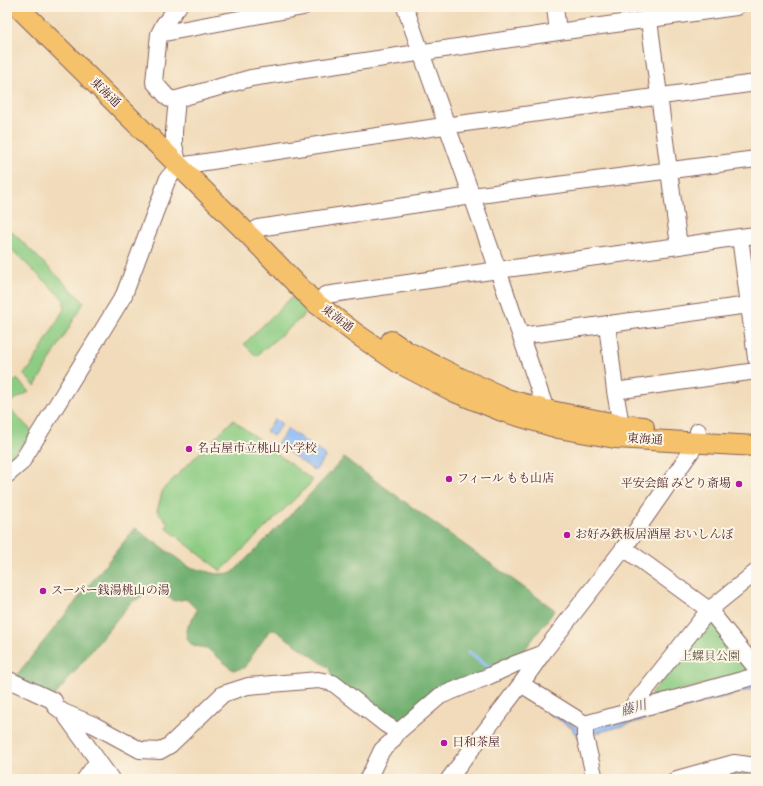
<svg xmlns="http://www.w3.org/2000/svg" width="763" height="786" viewBox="0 0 763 786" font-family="'Sorts Mill Goudy','Noto Serif JP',serif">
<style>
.green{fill:#8dcc83;stroke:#6c7657}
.forest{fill:#72b071;stroke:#5e684e}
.water{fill:#8abaf6;stroke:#6a6c90}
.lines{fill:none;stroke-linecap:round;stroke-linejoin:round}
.stream{stroke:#8abaf6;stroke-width:4}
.minor-casing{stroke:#84615d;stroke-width:18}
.major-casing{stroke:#84615d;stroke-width:22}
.minor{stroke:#fff;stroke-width:16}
.major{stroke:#f5c16b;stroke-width:20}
.poi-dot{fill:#b5179e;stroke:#fcf5e5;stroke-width:1.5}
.labels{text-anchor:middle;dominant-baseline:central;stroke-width:4;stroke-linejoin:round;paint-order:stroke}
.street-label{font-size:12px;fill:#4a1f2b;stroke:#fcf5e5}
.poi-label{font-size:12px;fill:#4a1f2b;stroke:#fcf5e5;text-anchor:start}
.park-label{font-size:12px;fill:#5e5345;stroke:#fcf5e5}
.water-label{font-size:13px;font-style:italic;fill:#5d4e68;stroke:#fcf5e5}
</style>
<rect width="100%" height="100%" fill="#fcf5e5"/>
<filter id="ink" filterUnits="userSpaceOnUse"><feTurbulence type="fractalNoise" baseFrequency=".025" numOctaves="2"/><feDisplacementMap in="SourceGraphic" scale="8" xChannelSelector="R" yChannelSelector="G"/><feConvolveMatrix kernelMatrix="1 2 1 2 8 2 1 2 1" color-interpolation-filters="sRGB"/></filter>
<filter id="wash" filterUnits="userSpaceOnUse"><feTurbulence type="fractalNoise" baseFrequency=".012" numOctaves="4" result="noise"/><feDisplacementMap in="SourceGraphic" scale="16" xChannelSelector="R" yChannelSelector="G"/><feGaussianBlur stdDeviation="0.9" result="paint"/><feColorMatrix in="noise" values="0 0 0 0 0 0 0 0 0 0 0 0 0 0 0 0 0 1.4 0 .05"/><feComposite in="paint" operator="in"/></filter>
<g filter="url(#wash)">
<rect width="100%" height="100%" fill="#f1dbba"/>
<path class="green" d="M 7,227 L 84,302 L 35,386 L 23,374 L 30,368 L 64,309 L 64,300 L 9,247 L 7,248 Z
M 293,296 L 308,310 L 301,318 L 256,356 L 244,344 Z
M 17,379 L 29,392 L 10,402 L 7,399 L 7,381 L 11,385 Z
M 7,406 L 33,432 L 7,462 Z
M 233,420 L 313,481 L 221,571 L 166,528 L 168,523 L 157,511 L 163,489 Z
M 707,622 L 715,622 L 750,673 L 653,697 L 650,695 Z
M 739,773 L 756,776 L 756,779 L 721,779 Z"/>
<path class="forest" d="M 344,458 L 555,610 L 522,653 L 396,723 L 333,680 L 329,668 L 275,630 L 269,631 L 244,668 L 233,670 L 207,648 L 193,646 L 187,639 L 186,630 L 197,610 L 186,599 L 175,601 L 156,591 L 131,602 L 54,697 L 15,677 L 135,528 L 189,567 L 217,574 L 232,573 L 297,508 Z"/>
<path class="water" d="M 275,419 L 282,424 L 273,436 L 266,431 Z
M 288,429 L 326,456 L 315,471 L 277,444 Z
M 756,682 L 756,688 L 579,738 L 575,734 L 572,728 L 550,714 L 532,700 L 525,700 L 530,695 L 577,728 Z"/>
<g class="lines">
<path class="stream" d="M 468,652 L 489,667"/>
</g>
</g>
<g filter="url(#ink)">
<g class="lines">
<g class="minor-casing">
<path id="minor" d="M 178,7 L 164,24 L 159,34 L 154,82 L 169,99 L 177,99 L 251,78 L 558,32 L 736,7
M 405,7 L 498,270 L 679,246 L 740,237 L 756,358
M 555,7 L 558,32
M 649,20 L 679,246
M 159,34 L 303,7
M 177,99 L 174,131 L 174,145 L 179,166
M 258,228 L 472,196 L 756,159
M 740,237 L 756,235
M 325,295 L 498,270 L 546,410
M 607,324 L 615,391 L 756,371
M 521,336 L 756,304
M 615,391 L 621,425
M 7,475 L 21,463 L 124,295 L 168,178 L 179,166 L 437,127 L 756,83
M 624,548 L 709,610 L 756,668
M 7,679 L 54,701 L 55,706 L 63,712 L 111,779
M 521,684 L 585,724 L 585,737 L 595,779
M 63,712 L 94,725 L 140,750 L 160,751 L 170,745 L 223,694 L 248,686 L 318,680 L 333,683 L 385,724 L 398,732
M 628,712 L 709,610 L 756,572
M 585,724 L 756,676
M 85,779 L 98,761
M 368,779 L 382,750 L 392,741 L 398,732 L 440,696 L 487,677 L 515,664 L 542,654
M 449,779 L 521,684 L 542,654 L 624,548 L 697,443 L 698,431
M 677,779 L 734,763 L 756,766"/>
</g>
<g class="major-casing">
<path id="major" d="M 18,7 L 252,238 L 313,301 L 355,333 L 399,363 L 455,392 L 502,411 L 558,428 L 615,438 L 756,446
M 391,341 L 406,351 L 460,378 L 507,399 L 546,410 L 621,425 L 644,427"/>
</g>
<use href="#minor" class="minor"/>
<use href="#major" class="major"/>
</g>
</g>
<g class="poi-dot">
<circle cx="189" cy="449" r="4"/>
<circle cx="449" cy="479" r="4"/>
<circle cx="739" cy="484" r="4"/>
<circle cx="567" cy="535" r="4"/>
<circle cx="43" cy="591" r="4"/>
<circle cx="444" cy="743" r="4"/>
</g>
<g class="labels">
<g class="street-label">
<text transform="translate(105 93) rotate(44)">東海通</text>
<text transform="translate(337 319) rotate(37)">東海通</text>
<text transform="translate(645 440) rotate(3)">東海通</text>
</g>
<g class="poi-label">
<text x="197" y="449">名古屋市立桃山小学校</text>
<text x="457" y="479">フィール もも山店</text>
<text x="731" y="484" text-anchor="end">平安会館 みどり斎場</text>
<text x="575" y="535">お好み鉄板居酒屋 おいしんぼ</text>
<text x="51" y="591">スーパー銭湯桃山の湯</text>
<text x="452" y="743">日和茶屋</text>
</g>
<g class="park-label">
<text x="710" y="657">上螺貝公園</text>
</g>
<g class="water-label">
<text transform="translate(634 709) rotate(-16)">藤川</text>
</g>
</g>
<rect width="763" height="786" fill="none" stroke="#fcf5e5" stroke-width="24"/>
</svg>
